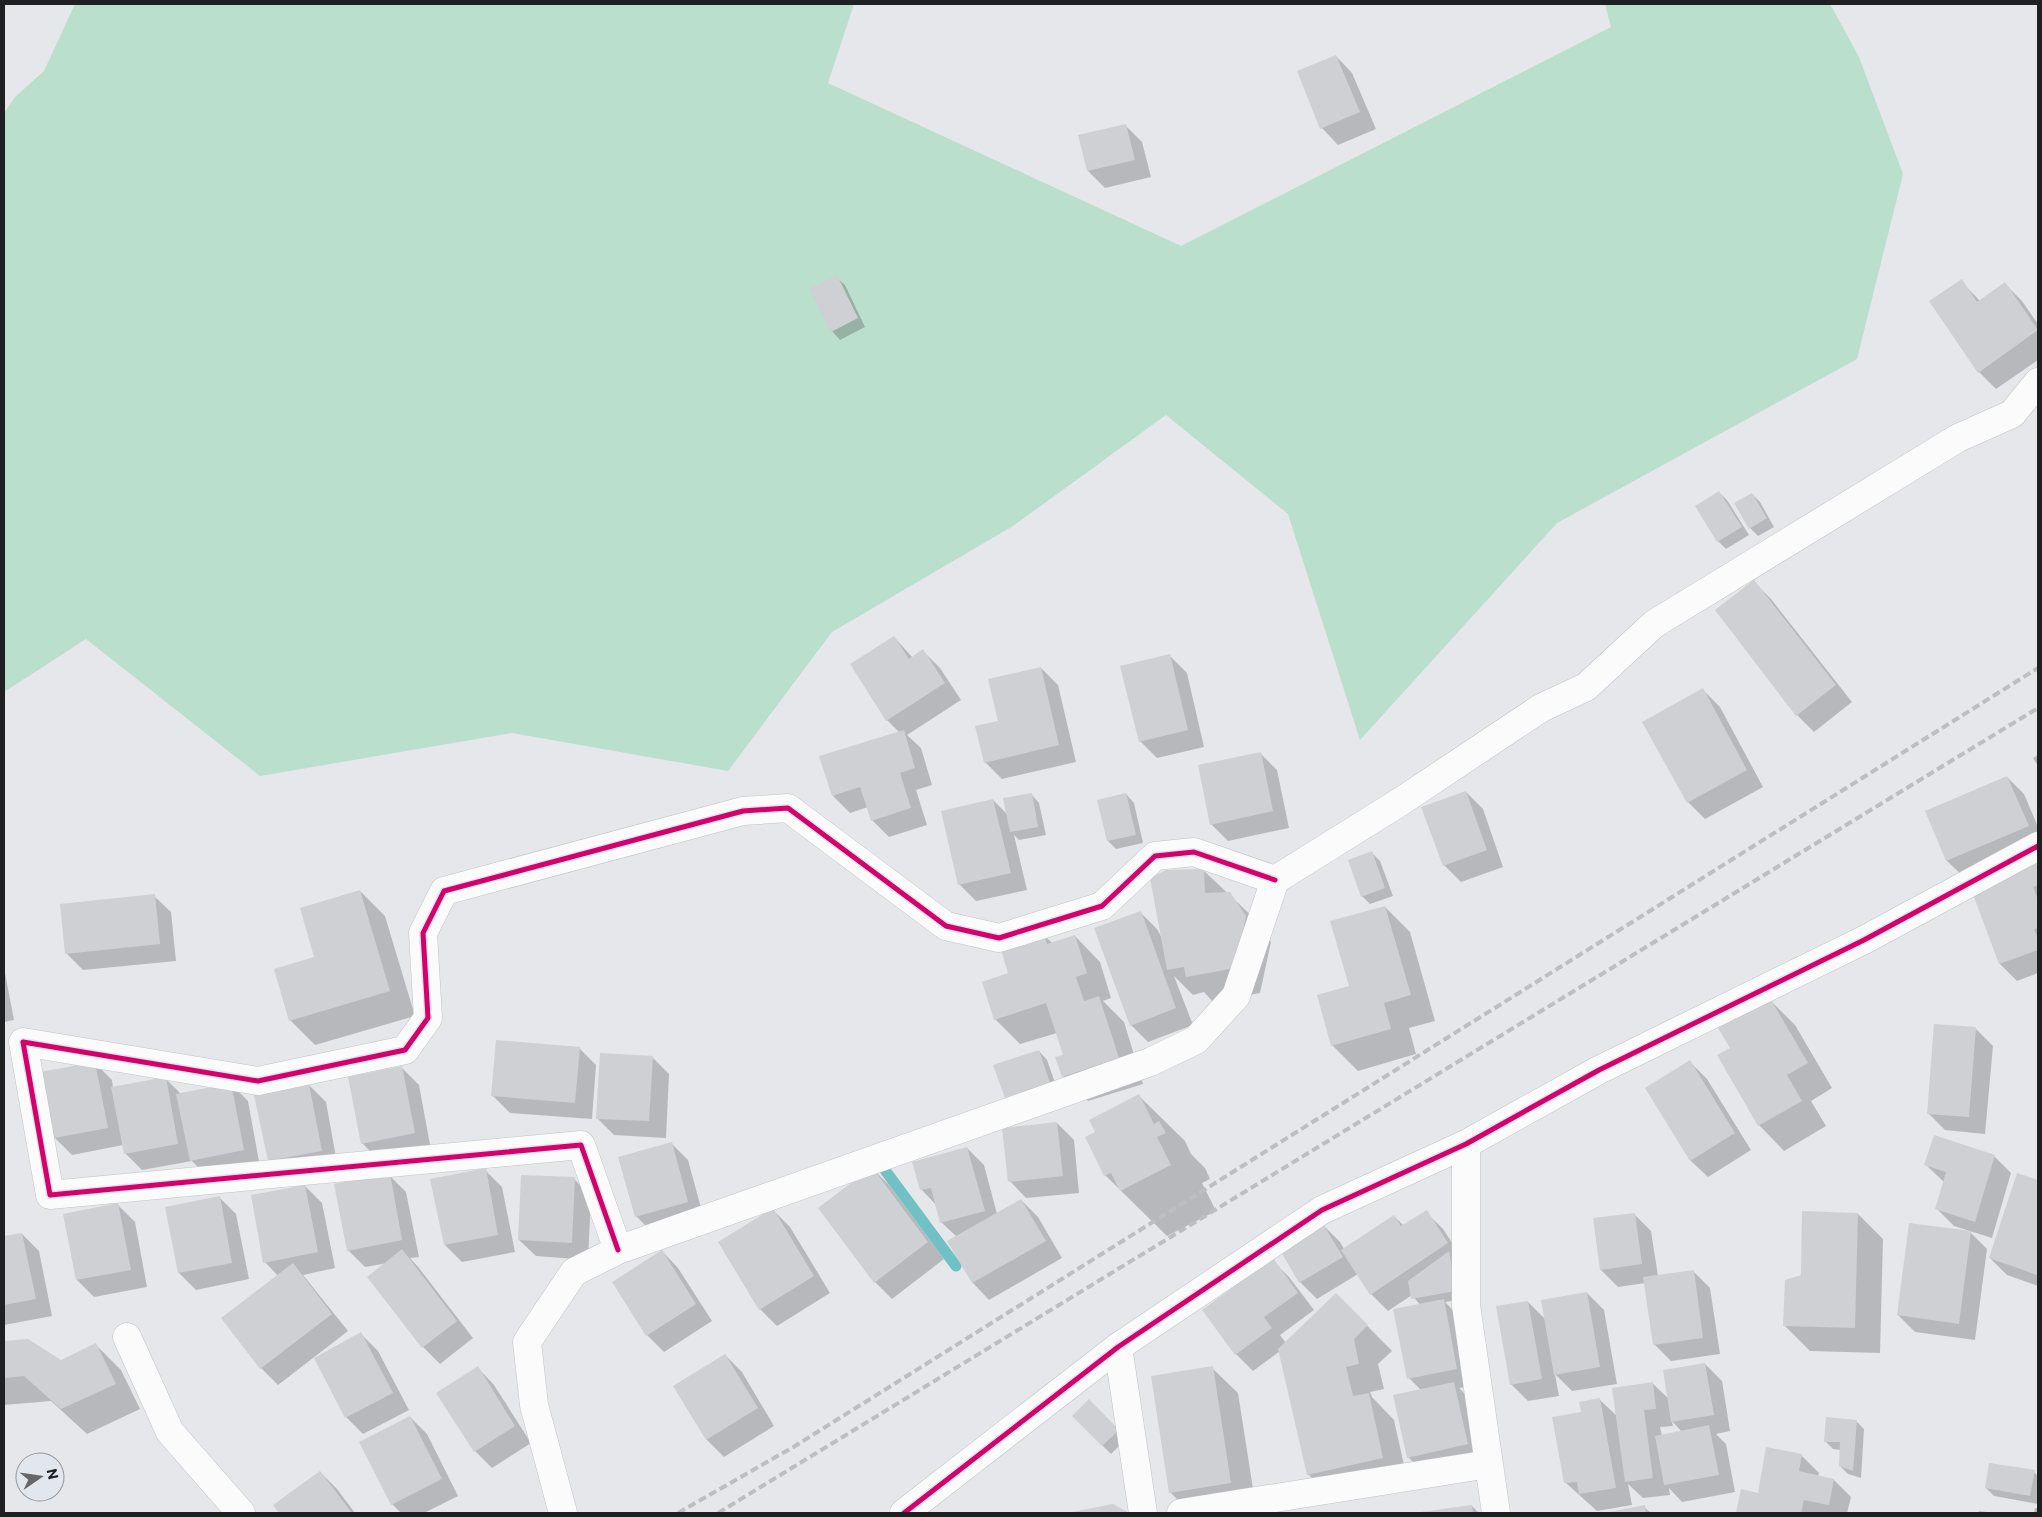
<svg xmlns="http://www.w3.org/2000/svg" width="2042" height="1517" viewBox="0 0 2042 1517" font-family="Commissioner,sans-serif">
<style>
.green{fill:#bbdfcd}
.shadow{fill:#0003;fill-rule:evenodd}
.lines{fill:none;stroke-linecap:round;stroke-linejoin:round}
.stream{stroke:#6fc1c4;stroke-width:11}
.building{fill:#cfd0d3}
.minor-casing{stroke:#c1c3c5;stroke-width:29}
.minor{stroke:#fbfbfc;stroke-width:28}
.rail{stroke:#bdbebf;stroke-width:4;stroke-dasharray:8 4;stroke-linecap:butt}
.cycleway-casing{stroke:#e2e7ed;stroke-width:8}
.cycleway{stroke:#d6006c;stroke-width:5}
</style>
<rect width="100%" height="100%" fill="#e5e7ea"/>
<path class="green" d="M 75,4 L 854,4 L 828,83 L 1181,246 L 1611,27 L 1605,4 L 1830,4 L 1859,57 L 1903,174 L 1857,359 L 1557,523 L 1360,740 L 1288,514 L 1166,415 L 1013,526 L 832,632 L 728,771 L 512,733 L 260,776 L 86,639 L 4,692 L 4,113 L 15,97 L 44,71 Z"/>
<path class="shadow" d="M 1336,56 L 1352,73 L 1376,129 L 1338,145 L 1322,128 Z
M 1125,125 L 1142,142 L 1151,177 L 1105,188 L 1088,171 Z
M 836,277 L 845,285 L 865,327 L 840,340 L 832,331 L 811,289 Z
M 1961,281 L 1980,301 L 2005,284 L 2022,301 L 2038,324 L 2038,360 L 1996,389 L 1979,372 Z
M 1719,492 L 1727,500 L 1749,535 L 1726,549 L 1718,541 Z
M 1752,494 L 1760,502 L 1774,527 L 1758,536 L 1750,528 Z
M 1754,582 L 1771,599 L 1852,702 L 1814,732 L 1797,715 Z
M 894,637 L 913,658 L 923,651 L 940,668 L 961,700 L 907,735 L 921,748 L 932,785 L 916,790 L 927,825 L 889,837 L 872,820 L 868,807 L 850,813 L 833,796 L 900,733 L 887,720 Z
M 1170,656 L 1187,673 L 1204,747 L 1157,758 L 1140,741 Z
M 1041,668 L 1058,685 L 1076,762 L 1002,779 L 985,762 L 1000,721 Z
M 1703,690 L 1720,707 L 1763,787 L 1705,819 L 1688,802 Z
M 1260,753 L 1277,770 L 1289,828 L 1228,841 L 1211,824 Z
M 2038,755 L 2038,766 L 2033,758 Z
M 2007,777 L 2024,794 L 2038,827 L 2038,845 L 1964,877 L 1947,861 L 1927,812 Z
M 1466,792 L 1483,809 L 1503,867 L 1461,882 L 1444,865 Z
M 1031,794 L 1039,803 L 1046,835 L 1019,840 L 1014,835 L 1027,890 L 976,901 L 959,884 L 993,800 L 1008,815 Z
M 1126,794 L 1134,803 L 1143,843 L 1116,849 L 1108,841 Z
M 1372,853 L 1380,861 L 1393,896 L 1370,904 L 1362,896 Z
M 2038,864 L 2038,973 L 2017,981 L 2000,964 L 1972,889 Z
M 1203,870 L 1255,919 L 1271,942 L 1260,993 L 1213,1002 L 1204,992 L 1193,995 L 1174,976 L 1193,1025 L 1148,1042 L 1131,1025 L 1140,912 L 1157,929 L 1163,940 Z
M 360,891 L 385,916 L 415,1016 L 315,1045 L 290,1020 L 315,957 Z
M 154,896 L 171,912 L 176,961 L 83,970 L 66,953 Z
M 1385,907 L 1410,932 L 1435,1021 L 1409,1028 L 1416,1054 L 1358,1071 L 1332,1045 Z
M 1044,935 L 1052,943 L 1075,936 L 1100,962 L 1111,998 L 1103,1001 L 1124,1022 L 1143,1084 L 1088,1101 L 1063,1076 L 1064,1055 L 1057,1033 L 1020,1044 L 995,1019 L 1010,973 Z
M 4,968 L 14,1020 L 4,1022 Z
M 1770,1000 L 1795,1025 L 1832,1088 L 1811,1101 L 1826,1126 L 1784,1151 L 1759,1125 L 1719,1056 L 1732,1048 Z
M 1976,1029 L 1993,1046 L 1985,1134 L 1945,1130 L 1928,1113 Z
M 579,1048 L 596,1065 L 592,1119 L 510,1113 L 493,1096 Z
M 1039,1051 L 1047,1060 L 1058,1091 L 1014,1105 L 1006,1097 Z
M 652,1057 L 669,1074 L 666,1138 L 614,1135 L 597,1118 Z
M 1690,1062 L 1707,1079 L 1751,1150 L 1708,1177 L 1691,1161 L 1647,1089 Z
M 95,1063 L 112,1080 L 113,1088 L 165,1078 L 181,1094 L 231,1084 L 248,1101 L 260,1167 L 208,1177 L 192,1161 L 142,1170 L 125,1153 L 123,1145 L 72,1155 L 55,1138 L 42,1073 Z
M 402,1068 L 419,1085 L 431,1150 L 379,1160 L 362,1143 Z
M 309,1085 L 326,1102 L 338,1168 L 269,1161 Z
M 1139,1096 L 1185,1141 L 1191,1154 L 1205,1168 L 1210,1179 L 1202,1183 L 1216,1211 L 1167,1236 L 1105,1175 Z
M 1057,1123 L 1074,1140 L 1079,1193 L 1026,1198 L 1010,1181 Z
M 672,1144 L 688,1160 L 704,1219 L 653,1233 L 636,1216 Z
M 967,1148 L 984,1165 L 997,1214 L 1021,1200 L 1038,1217 L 1062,1258 L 989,1300 L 973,1283 L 957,1237 L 941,1222 L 937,1206 L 921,1189 Z
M 1994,1156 L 2011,1173 L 1992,1238 L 1954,1226 L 1937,1209 L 1945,1183 L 1926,1165 Z
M 872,1168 L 889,1185 L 944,1259 L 892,1299 L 875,1282 L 820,1208 Z
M 485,1170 L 502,1187 L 515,1252 L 462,1262 L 445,1245 L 432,1180 Z
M 2018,1174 L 2038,1181 L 2038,1286 L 2007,1275 L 1990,1258 Z
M 389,1175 L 406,1192 L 419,1257 L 410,1258 L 419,1268 L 473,1338 L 440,1364 L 423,1347 L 388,1263 L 365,1267 L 348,1250 Z
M 574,1179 L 591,1196 L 588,1260 L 536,1256 L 519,1240 Z
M 305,1186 L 322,1203 L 335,1268 L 303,1275 L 348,1331 L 278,1385 L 261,1368 L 223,1318 L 278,1276 L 265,1262 Z
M 219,1197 L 236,1214 L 249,1279 L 196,1290 L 179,1273 L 166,1208 Z
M 118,1205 L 135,1222 L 147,1287 L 94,1297 L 77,1280 Z
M 773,1210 L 790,1227 L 830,1293 L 777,1326 L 760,1309 Z
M 1426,1212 L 1443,1229 L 1464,1261 L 1464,1299 L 1445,1302 L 1460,1317 L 1474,1386 L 1459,1388 L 1471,1400 L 1484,1461 L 1425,1474 L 1408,1457 L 1421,1390 L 1409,1378 L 1420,1305 L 1412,1295 L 1388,1311 L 1371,1294 L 1358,1274 L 1317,1299 L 1300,1282 L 1323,1225 L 1340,1242 L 1344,1249 L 1394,1216 L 1404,1226 ZM 1451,1269 L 1453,1269 L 1456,1297 Z
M 1634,1214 L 1651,1231 L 1658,1276 L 1693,1271 L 1710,1288 L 1720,1354 L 1671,1361 L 1654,1344 L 1645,1283 L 1618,1287 L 1601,1270 Z
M 1858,1214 L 1883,1239 L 1880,1353 L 1810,1351 L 1785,1326 L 1802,1275 Z
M 1970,1232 L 1987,1249 L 1975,1340 L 1915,1332 L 1898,1315 Z
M 22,1234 L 39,1251 L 52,1316 L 4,1325 L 4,1238 Z
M 662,1251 L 678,1268 L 712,1321 L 664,1352 L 647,1335 Z
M 1272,1260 L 1289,1277 L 1314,1310 L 1280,1335 L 1286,1343 L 1336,1294 L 1392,1351 L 1378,1364 L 1384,1389 L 1370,1392 L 1372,1397 L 1394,1420 L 1408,1483 L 1333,1499 L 1308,1474 L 1280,1351 L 1253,1371 L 1236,1354 L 1204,1310 Z
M 1587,1293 L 1604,1310 L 1617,1384 L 1572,1391 L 1555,1374 L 1559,1396 L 1528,1401 L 1511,1384 L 1528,1302 L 1546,1320 Z
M 361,1334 L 378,1351 L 409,1410 L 363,1434 L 346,1417 Z
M 28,1340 L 61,1361 L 96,1345 L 121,1370 L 140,1409 L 87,1434 L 51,1401 L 4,1405 L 4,1342 Z
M 725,1355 L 742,1372 L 774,1426 L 724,1457 L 707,1440 L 674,1386 Z
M 1705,1364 L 1722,1381 L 1730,1431 L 1716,1434 L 1726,1444 L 1735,1492 L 1682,1502 L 1669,1488 L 1670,1495 L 1643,1498 L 1628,1484 L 1632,1505 L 1597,1511 L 1566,1483 L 1583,1413 L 1600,1400 L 1618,1417 L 1652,1383 L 1669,1399 ZM 1672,1421 L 1682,1432 L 1662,1436 L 1660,1427 L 1673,1426 Z
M 478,1368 L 494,1385 L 531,1443 L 492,1468 L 475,1451 Z
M 1212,1368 L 1238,1393 L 1256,1508 L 1191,1513 L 1171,1493 Z
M 1089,1401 L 1126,1439 L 1111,1454 L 1073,1416 Z
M 410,1417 L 427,1434 L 458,1496 L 424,1513 L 401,1513 L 392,1504 Z
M 1856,1421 L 1864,1429 L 1861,1478 L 1848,1474 L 1840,1466 L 1841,1450 L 1833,1449 L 1825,1441 Z
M 1767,1449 L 1802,1456 L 1819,1473 L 1818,1477 L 1834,1480 L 1851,1497 L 1847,1513 L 1738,1513 L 1742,1491 L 1759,1494 Z
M 320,1472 L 337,1489 L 355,1513 L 281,1513 L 275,1506 Z
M 2034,1472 L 2038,1476 L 2038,1504 L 1994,1496 L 1986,1488 Z
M 1113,1505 L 1129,1513 L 1074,1513 Z
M 1472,1506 L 1479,1513 L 1422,1513 Z
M 1644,1507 L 1651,1513 L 1611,1513 Z
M 2035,1508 L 2038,1508 L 2038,1513 L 2034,1513 Z
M 1979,1511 L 1994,1513 L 1978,1513 Z"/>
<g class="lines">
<path class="stream" d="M 879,1162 L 956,1266"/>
</g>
<path class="building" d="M 1336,55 L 1360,112 L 1320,129 L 1297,71 Z
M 1126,124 L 1135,160 L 1087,171 L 1078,135 Z
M 837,275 L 858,318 L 831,332 L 809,289 Z
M 1962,279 L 1977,302 L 2005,282 L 2038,330 L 1978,373 L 1929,301 Z
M 1719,491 L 1742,527 L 1717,542 L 1695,506 Z
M 1752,493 L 1767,518 L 1749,529 L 1734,503 Z
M 1754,580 L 1836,685 L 1796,716 L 1715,610 Z
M 894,636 L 909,659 L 923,649 L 945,683 L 886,721 L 850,664 Z
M 1170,654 L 1188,730 L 1139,742 L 1120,666 Z
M 1041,667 L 1059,745 L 984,763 L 975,726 L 998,721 L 988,679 Z
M 1703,688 L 1747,770 L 1687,803 L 1642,722 Z
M 904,730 L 915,768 L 900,773 L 911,808 L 871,821 L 860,787 L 832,796 L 819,756 Z
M 1261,752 L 1273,811 L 1210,825 L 1198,765 Z
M 2007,776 L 2029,826 L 1946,861 L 1925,811 Z
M 1466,791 L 1487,850 L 1443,866 L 1421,807 Z
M 1032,793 L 1038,827 L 1010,832 L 1003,798 Z
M 1126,793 L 1136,835 L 1107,841 L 1097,800 Z
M 993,799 L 1011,873 L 958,885 L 941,811 Z
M 1372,851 L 1385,888 L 1361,897 L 1348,860 Z
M 2038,863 L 2038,885 L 2033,887 L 2038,900 L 2038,928 L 2034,929 L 2038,939 L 2038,950 L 1999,964 L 1971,889 Z
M 1204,869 L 1205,893 L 1230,892 L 1246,916 L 1235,968 L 1186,977 L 1184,967 L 1167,970 L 1150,878 L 1166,870 Z
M 360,890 L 390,991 L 289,1021 L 274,969 L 314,957 L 300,908 Z
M 155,894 L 160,944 L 65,954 L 60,904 Z
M 1385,906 L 1411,995 L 1384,1003 L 1391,1029 L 1331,1046 L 1317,995 L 1349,986 L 1330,921 Z
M 1141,911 L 1176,1008 L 1130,1026 L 1094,928 Z
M 1044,933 L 1047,944 L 1075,935 L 1087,973 L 1076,977 L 1084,1001 L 1099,996 L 1119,1058 L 1062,1077 L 1055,1057 L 1063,1055 L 1046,1003 L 994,1020 L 982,982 L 1008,973 L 1000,947 Z
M 1770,998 L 1808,1063 L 1787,1075 L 1802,1101 L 1758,1126 L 1717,1055 L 1730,1048 L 1718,1028 Z
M 1934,1024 L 1976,1027 L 1969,1117 L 1927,1114 Z
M 496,1040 L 580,1047 L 575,1103 L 491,1096 Z
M 1039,1050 L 1050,1083 L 1005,1098 L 993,1065 Z
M 600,1053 L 653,1056 L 649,1121 L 596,1119 Z
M 1690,1060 L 1735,1133 L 1690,1161 L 1645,1088 Z
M 95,1062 L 108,1128 L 54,1138 L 40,1072 Z
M 402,1066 L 415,1133 L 361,1144 L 348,1077 Z
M 166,1077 L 178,1144 L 124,1154 L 111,1087 Z
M 231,1083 L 244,1150 L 190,1161 L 176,1094 Z
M 309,1084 L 322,1151 L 268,1161 L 254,1095 Z
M 1139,1094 L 1154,1124 L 1159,1121 L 1166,1133 L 1157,1137 L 1171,1165 L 1120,1191 L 1111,1173 L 1104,1176 L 1085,1137 L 1095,1132 L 1089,1120 Z
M 1057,1122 L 1063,1176 L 1008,1182 L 1002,1128 Z
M 1934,1135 L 1995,1155 L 1975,1222 L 1935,1209 L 1946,1172 L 1924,1165 Z
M 672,1142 L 688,1202 L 635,1217 L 618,1157 Z
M 967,1147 L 985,1211 L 940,1223 L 931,1188 L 920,1190 L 912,1162 Z
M 872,1167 L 928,1242 L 874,1283 L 818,1208 Z
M 486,1168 L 498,1235 L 444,1245 L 430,1179 Z
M 390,1173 L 402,1240 L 347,1251 L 334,1184 Z
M 2017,1173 L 2038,1180 L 2038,1270 L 2037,1275 L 1989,1258 Z
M 521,1175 L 575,1177 L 572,1243 L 518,1240 Z
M 305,1185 L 318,1252 L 263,1263 L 251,1195 Z
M 220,1196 L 232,1263 L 178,1273 L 165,1207 Z
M 1021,1199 L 1046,1241 L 972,1283 L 947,1241 Z
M 118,1203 L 131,1270 L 76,1280 L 63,1214 Z
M 773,1208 L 814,1276 L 759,1310 L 718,1242 Z
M 1427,1210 L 1448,1243 L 1370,1295 L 1341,1250 L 1394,1215 L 1401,1226 Z
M 1802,1211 L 1858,1213 L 1855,1328 L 1783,1326 L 1785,1280 L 1801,1275 Z
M 1635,1213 L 1642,1264 L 1600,1270 L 1593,1218 Z
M 1909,1223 L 1971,1231 L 1959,1324 L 1897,1315 Z
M 1323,1224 L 1343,1257 L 1299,1283 L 1280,1250 Z
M 22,1233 L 36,1299 L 4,1305 L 4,1236 Z
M 402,1249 L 457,1321 L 422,1348 L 367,1277 Z
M 662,1250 L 696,1304 L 646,1336 L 612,1282 Z
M 1449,1251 L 1456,1291 L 1411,1299 L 1408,1281 Z
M 1273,1258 L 1298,1293 L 1264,1317 L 1272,1328 L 1235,1355 L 1202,1310 Z
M 293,1263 L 332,1314 L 260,1369 L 221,1318 Z
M 1694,1270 L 1703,1338 L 1653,1345 L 1643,1277 Z
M 1587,1292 L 1600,1367 L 1554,1375 L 1541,1300 Z
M 1336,1293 L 1368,1325 L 1354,1339 L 1359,1364 L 1346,1367 L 1353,1396 L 1369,1393 L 1383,1458 L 1307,1475 L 1278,1349 Z
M 1444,1299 L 1457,1369 L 1407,1379 L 1393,1309 Z
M 1528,1301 L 1542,1379 L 1510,1385 L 1496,1306 Z
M 361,1332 L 393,1393 L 345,1418 L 314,1358 Z
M 28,1339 L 61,1360 L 96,1343 L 116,1384 L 61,1409 L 24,1376 L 4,1378 L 4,1341 Z
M 725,1354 L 758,1408 L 706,1440 L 673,1386 Z
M 1705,1363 L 1714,1415 L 1671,1422 L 1663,1370 Z
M 478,1366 L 515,1426 L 474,1452 L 436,1393 Z
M 1213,1366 L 1231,1483 L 1169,1493 L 1151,1376 Z
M 1454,1382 L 1468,1444 L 1407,1458 L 1393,1395 Z
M 1653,1382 L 1656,1409 L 1644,1410 L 1653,1478 L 1625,1482 L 1612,1388 Z
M 1600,1398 L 1616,1488 L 1579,1494 L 1577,1482 L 1564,1483 L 1552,1417 L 1581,1412 L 1579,1402 Z
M 1089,1399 L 1119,1430 L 1102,1446 L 1072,1416 Z
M 410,1416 L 442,1479 L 391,1505 L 359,1442 Z
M 1826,1417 L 1857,1420 L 1853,1471 L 1839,1466 L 1840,1442 L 1824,1442 Z
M 1709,1425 L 1719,1475 L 1664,1485 L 1655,1436 Z
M 1766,1447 L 1802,1454 L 1799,1471 L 1834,1479 L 1829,1505 L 1804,1500 L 1801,1513 L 1736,1513 L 1741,1489 L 1758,1493 Z
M 1989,1463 L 2035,1470 L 2030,1496 L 1985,1488 Z
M 320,1471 L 352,1513 L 279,1513 L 273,1505 Z
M 1113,1504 L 1129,1513 L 1073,1513 L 1072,1512 Z
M 1472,1505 L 1473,1513 L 1421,1513 L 1421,1512 Z
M 1645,1505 L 1646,1513 L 1609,1513 L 1609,1512 Z"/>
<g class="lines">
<g class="minor-casing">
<path id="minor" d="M 1466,1144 L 1466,1305 L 1496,1513
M 618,1250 L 581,1145 L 50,1195 L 23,1042 L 258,1081 L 405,1050 L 428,1018 L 423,933 L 444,891 L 743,811 L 788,808 L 946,926 L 999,938 L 1102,906 L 1155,856 L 1194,852 L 1275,880
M 127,1337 L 170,1432 L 241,1513
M 1118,1347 L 1143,1513
M 563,1513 L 534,1405 L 527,1342 L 574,1272 L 618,1250 L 1150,1062 L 1196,1040 L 1236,996 L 1275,880 L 1400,802 L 1541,708 L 1586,687 L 1654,624 L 1958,438 L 2012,414 L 2038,382
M 904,1513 L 1118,1347 L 1322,1210 L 1466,1144 L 1599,1070 L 1864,940 L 2038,846
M 1181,1513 L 1489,1464"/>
</g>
<use href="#minor" class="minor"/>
<path class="rail" d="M 678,1513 L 795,1446 L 2038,668
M 718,1513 L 2038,708"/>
<g class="cycleway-casing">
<path id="cycleway" d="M 618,1250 L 581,1145 L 50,1195 L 23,1042 L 258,1081 L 405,1050 L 428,1018 L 423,933 L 444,891 L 743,811 L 788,808 L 946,926 L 999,938 L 1102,906 L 1155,856 L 1194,852 L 1275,880
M 904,1513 L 1118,1347 L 1322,1210 L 1466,1144 L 1599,1070 L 1864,940 L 2038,846"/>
</g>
<use href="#cycleway" class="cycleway"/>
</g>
<rect width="2042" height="1517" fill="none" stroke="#1e2022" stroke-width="10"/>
<g transform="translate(40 1477) rotate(77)"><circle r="24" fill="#e2e7ed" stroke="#94979c"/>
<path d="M0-4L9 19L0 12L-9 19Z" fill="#646668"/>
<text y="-8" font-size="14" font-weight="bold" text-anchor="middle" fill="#1e2022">N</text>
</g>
</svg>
